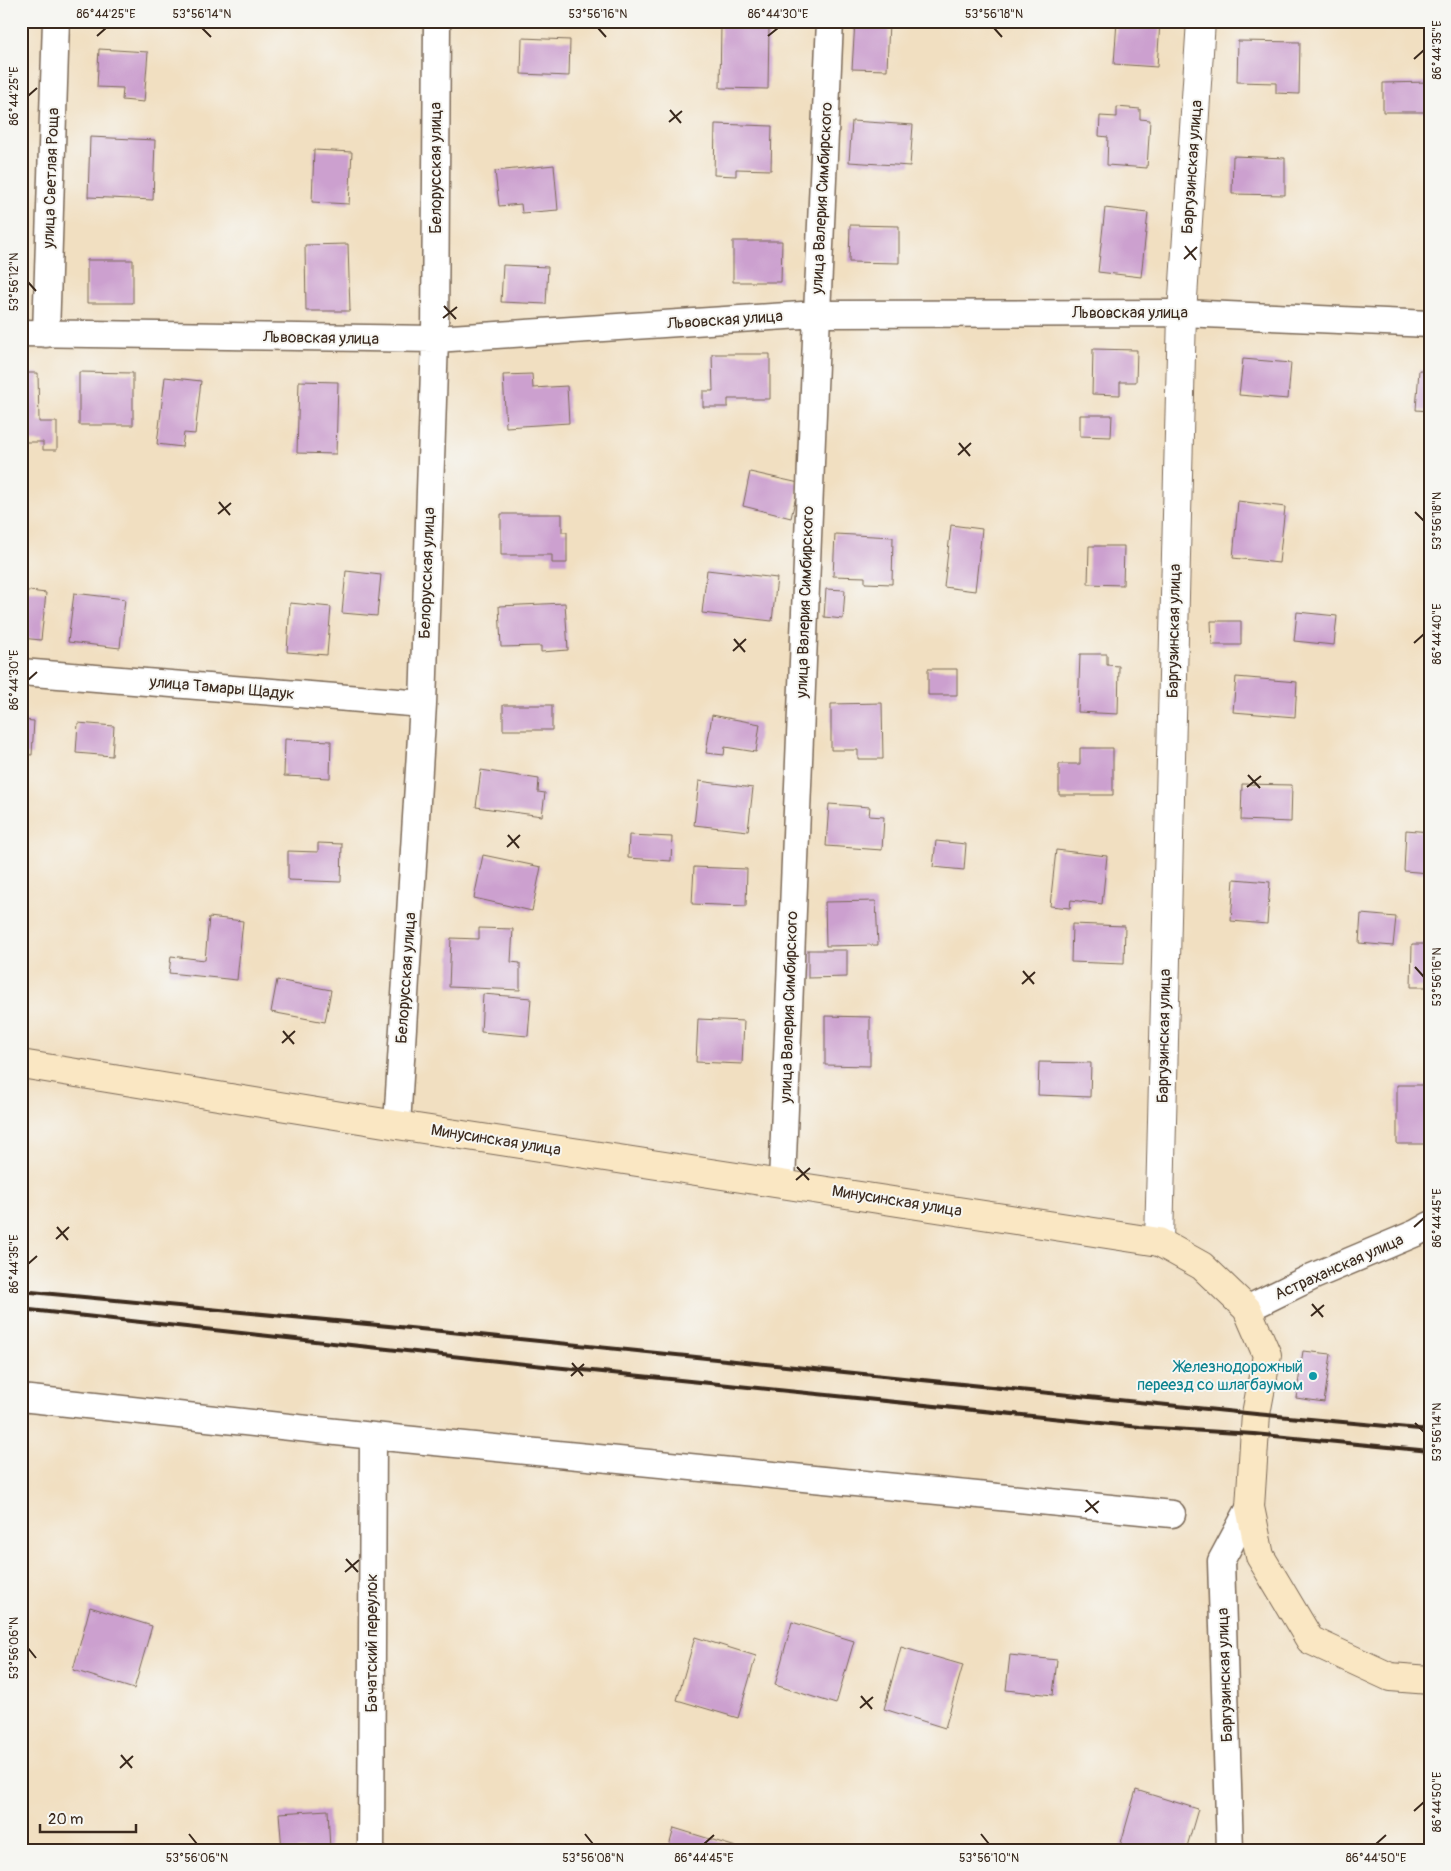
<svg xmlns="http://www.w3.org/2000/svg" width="1451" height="1871" viewBox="0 0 1451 1871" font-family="Pangolin,sans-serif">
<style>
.building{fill:#cca0cf}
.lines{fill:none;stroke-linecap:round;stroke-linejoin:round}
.minor-casing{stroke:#7b6957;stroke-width:29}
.tertiary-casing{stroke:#7b6957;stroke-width:30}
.secondary-casing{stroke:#7b6957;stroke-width:30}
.minor{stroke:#fff;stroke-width:26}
.tertiary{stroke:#fff;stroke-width:28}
.secondary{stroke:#fae7c3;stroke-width:28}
.rail{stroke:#3b2a1e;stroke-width:4}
.ticks{fill:none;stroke:#3b2a1e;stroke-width:2}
.culture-dot{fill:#0f9aa8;stroke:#f6f6f2;stroke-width:2}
.labels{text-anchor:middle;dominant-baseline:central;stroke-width:4;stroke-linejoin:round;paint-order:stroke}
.street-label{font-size:16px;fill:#3b2a1e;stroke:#f6f6f2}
.culture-label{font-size:16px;fill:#0d838f;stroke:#f6f6f2;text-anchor:end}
.neatline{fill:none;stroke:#3b2a1e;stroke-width:2}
.ticks-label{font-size:12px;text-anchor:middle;fill:#3b2a1e}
</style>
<rect width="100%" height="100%" fill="#f6f6f2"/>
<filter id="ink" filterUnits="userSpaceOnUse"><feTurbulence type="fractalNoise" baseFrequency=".02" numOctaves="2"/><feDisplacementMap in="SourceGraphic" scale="10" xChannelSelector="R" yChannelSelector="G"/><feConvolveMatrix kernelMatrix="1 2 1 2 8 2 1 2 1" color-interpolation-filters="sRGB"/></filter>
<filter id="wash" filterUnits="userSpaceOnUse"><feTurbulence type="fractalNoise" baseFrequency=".0096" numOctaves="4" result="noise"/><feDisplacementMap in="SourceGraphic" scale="20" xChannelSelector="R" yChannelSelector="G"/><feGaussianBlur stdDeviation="1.12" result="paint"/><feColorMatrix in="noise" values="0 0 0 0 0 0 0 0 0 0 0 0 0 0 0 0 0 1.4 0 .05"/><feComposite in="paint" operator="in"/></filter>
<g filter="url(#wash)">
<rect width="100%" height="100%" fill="#f1dfc1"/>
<g id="blocks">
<path class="building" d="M 855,21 L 889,21 L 887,70 L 852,69 Z
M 1117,21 L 1160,22 L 1157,67 L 1114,64 Z
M 721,25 L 769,27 L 768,89 L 720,88 Z
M 522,38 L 570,40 L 569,76 L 521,74 Z
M 1238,41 L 1300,42 L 1299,94 L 1276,93 L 1276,83 L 1237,82 Z
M 99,49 L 148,52 L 144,102 L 122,100 L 123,88 L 97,87 Z
M 1430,82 L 1430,112 L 1383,112 L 1383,83 Z
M 21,98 L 27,98 L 27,131 L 21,131 Z
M 1117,107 L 1140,109 L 1140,119 L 1150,120 L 1147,168 L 1107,165 L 1108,137 L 1099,136 L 1100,116 L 1117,117 Z
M 852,121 L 913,125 L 910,166 L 849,162 Z
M 715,124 L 772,126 L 771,170 L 736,169 L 736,176 L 714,175 Z
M 90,137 L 155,140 L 153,200 L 88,197 Z
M 314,150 L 352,152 L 349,204 L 312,202 Z
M 1233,156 L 1285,158 L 1285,195 L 1232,194 Z
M 554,165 L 558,210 L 522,213 L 521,204 L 499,206 L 495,171 Z
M 1105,208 L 1148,213 L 1141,277 L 1098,272 Z
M 850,225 L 899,226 L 899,263 L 849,262 Z
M 733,241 L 782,241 L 781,282 L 733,282 Z
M 348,244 L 350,311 L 306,311 L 305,245 Z
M 87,260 L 133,260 L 133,303 L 87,303 Z
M 503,265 L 548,267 L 546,304 L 501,302 Z
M 1093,349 L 1137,350 L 1136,382 L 1120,382 L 1120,395 L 1092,394 Z
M 712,354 L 770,354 L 770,399 L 728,399 L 728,407 L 703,407 L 703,391 L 713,391 Z
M 1243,359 L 1291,363 L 1288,399 L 1239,395 Z
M 1419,370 L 1430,371 L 1430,411 L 1416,410 Z
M 79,372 L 133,373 L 133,425 L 79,425 Z
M 21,373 L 38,373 L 39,422 L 57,422 L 57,450 L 43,450 L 43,442 L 21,442 Z
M 532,374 L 533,388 L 567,386 L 569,423 L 506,427 L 503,375 Z
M 165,377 L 201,381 L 195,434 L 184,433 L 182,447 L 157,444 Z
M 299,381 L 338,382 L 336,454 L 297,453 Z
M 1080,415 L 1112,415 L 1111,437 L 1080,436 Z
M 750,472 L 799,483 L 791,518 L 743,506 Z
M 1238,501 L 1285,507 L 1279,563 L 1233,558 Z
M 501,514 L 562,514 L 562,532 L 567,532 L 567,563 L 552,563 L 552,555 L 501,555 Z
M 951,525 L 982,529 L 975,591 L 944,587 Z
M 835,534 L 893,537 L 892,584 L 865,583 L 865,577 L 833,576 Z
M 1089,546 L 1124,546 L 1123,585 L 1088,584 Z
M 707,570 L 777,578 L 772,621 L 702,613 Z
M 346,571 L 381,575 L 377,616 L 342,613 Z
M 826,589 L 845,590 L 843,619 L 824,617 Z
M 21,590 L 46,593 L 41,640 L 21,638 Z
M 74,593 L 125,599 L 120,648 L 68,642 Z
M 290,603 L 331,607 L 327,655 L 287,652 Z
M 565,603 L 568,650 L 541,652 L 541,646 L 501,647 L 499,606 Z
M 1297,612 L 1337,616 L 1334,645 L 1294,641 Z
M 1211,621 L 1241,621 L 1241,645 L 1212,645 Z
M 1428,634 L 1430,634 L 1430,661 L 1426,660 Z
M 1080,654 L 1107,654 L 1107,665 L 1119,666 L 1118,714 L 1078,712 Z
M 928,669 L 957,669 L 957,695 L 928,695 Z
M 1236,677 L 1297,682 L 1295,717 L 1233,712 Z
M 882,703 L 883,759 L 858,759 L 858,750 L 831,750 L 831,704 Z
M 503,705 L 552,705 L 552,730 L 503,730 Z
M 712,715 L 760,724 L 756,752 L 725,747 L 724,755 L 706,753 Z
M 21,720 L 34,721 L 32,755 L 21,754 Z
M 78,723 L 114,726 L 112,756 L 76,753 Z
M 285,739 L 331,741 L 330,778 L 284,776 Z
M 1080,748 L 1113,748 L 1113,795 L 1059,795 L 1059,764 L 1080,764 Z
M 481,770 L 539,779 L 538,792 L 545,793 L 542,816 L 476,807 Z
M 699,781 L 753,788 L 748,831 L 694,825 Z
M 1242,784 L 1292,785 L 1291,822 L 1241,820 Z
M 829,804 L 870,807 L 869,816 L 884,817 L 882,850 L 826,846 Z
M 1406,830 L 1430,832 L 1430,873 L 1404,871 Z
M 629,835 L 672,837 L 671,861 L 628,858 Z
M 936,841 L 966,844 L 964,870 L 933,867 Z
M 318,843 L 342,844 L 341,882 L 288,880 L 288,851 L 318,852 Z
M 1056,850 L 1107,856 L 1102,904 L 1071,900 L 1070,908 L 1050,906 Z
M 483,855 L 541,867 L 532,911 L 474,898 Z
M 694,867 L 747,869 L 746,906 L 692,904 Z
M 1234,879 L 1270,882 L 1267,924 L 1231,921 Z
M 1426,884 L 1430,884 L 1430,915 L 1425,915 Z
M 876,901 L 878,945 L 826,946 L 825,902 Z
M 1361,914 L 1396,917 L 1393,946 L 1359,943 Z
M 209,917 L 243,921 L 237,980 L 169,973 L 171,956 L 205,960 Z
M 1072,924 L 1125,926 L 1124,964 L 1071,962 Z
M 479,928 L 513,929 L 511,962 L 520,963 L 520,990 L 449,987 L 451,938 L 479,939 Z
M 1412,944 L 1430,944 L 1430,987 L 1411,987 Z
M 808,950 L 847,950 L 847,977 L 808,978 Z
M 277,980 L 331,990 L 325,1022 L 271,1012 Z
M 483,994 L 531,998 L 528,1036 L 481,1032 Z
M 825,1016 L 870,1017 L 870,1066 L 825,1065 Z
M 698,1019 L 744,1021 L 742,1064 L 696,1062 Z
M 1039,1062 L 1091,1063 L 1090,1097 L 1038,1095 Z
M 1397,1085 L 1430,1085 L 1430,1144 L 1397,1144 Z
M 1303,1351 L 1331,1354 L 1324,1402 L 1296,1398 Z
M 90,1607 L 152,1626 L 134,1689 L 73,1670 Z
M 792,1622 L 854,1641 L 836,1704 L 775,1685 Z
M 695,1637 L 756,1656 L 738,1718 L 677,1700 Z
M 901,1647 L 963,1665 L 945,1728 L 884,1709 Z
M 1010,1655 L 1057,1660 L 1053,1695 L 1006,1690 Z
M 1136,1790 L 1198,1809 L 1186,1850 L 1119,1850 Z
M 328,1810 L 330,1850 L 282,1850 L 279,1813 Z
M 674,1828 L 736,1847 L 735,1850 L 668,1850 Z"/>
</g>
</g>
<g filter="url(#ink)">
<use href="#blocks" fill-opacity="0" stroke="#7b6957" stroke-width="1"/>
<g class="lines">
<g class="minor-casing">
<path id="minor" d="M 21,333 L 435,339 L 817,314 L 1182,313 L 1430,324
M 46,334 L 56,21
M 21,672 L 423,704
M 397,1125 L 423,704 L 435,339 L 437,21
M 782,1183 L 817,314 L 830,21
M 1247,1309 L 1314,1276 L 1416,1233 L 1430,1225
M 21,1398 L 373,1436 L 1172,1514
M 371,1850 L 373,1436
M 1230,1850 L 1221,1561 L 1250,1507"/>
</g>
<g class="tertiary-casing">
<path id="tertiary" d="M 1159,1242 L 1182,313 L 1201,21"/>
</g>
<g class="secondary-casing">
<path id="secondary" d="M 21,1064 L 397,1125 L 1159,1242 L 1202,1266 L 1247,1309 L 1267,1355 L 1256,1414 L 1250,1507 L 1260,1556 L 1310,1640 L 1390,1677 L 1430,1680"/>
</g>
<use href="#minor" class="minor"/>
<use href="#tertiary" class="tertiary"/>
<use href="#secondary" class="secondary"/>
<path class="rail" d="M 21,1291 L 441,1331 L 1256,1414 L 1430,1430
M 21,1309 L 534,1365 L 1140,1427 L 1254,1434 L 1430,1451"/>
</g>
</g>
<path class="ticks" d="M 202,28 L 211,37M 598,28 L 606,37M 994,28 L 1002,37M 97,36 L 106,28M 768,36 L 778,28M 1414,59 L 1424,50M 28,96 L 37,88M 670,110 L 681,123M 669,122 L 682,111M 1185,246 L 1196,260M 1184,259 L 1197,247M 28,282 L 36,291M 444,306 L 456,319M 443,318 L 457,307M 959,443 L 970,456M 958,455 L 971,443M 219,502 L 230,515M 1415,512 L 1424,521M 218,514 L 231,503M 734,639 L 745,652M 1414,643 L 1424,634M 733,651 L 746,639M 28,680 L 37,672M 1248,775 L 1260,788M 1247,787 L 1261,776M 508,835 L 519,848M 507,847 L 520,835M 1415,967 L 1424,977M 1023,971 L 1034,984M 1022,984 L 1035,972M 283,1031 L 294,1044M 282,1043 L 295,1031M 797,1167 L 809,1180M 796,1180 L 810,1168M 57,1227 L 68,1240M 1414,1227 L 1424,1218M 56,1239 L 69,1227M 28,1264 L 37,1256M 1312,1304 L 1323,1317M 1311,1316 L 1324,1305M 572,1363 L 583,1376M 571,1376 L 584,1364M 1415,1423 L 1424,1432M 1086,1500 L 1098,1513M 1085,1512 L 1099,1501M 346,1559 L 358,1572M 345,1572 L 359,1560M 28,1648 L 36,1658M 861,1696 L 872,1709M 860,1708 L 873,1697M 121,1755 L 132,1768M 120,1768 L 133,1756M 1414,1811 L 1424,1802M 189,1834 L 197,1844M 585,1834 L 593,1844M 981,1834 L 989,1844M 704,1844 L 714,1835M 1376,1844 L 1386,1835"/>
<circle class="culture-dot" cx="1313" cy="1376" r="5"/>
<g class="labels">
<g class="street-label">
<text transform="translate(1192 167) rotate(-86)">Баргузинская улица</text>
<text transform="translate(436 168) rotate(-90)">Белорусская улица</text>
<text transform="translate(51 178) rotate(-88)">улица Светлая Роща</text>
<text transform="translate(822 198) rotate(-87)">улица Валерия Симбирского</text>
<text x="1130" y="313">Львовская улица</text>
<text transform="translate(725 320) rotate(-4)">Львовская улица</text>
<text transform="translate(321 338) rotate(1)">Львовская улица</text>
<text transform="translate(427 573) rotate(-88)">Белорусская улица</text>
<text transform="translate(805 602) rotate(-88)">улица Валерия Симбирского</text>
<text transform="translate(1174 631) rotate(-89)">Баргузинская улица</text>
<text transform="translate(222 688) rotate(5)">улица Тамары Щадук</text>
<text transform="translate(406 978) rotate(-86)">Белорусская улица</text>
<text transform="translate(789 1007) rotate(-88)">улица Валерия Симбирского</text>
<text transform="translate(1164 1036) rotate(-89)">Баргузинская улица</text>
<text transform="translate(496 1140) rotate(9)">Минусинская улица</text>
<text transform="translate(897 1201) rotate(9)">Минусинская улица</text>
<text transform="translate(1339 1267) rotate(-24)">Астраханская улица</text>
<text transform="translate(372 1643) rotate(-90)">Бачатский переулок</text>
<text transform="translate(1225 1675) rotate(-92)">Баргузинская улица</text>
</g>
<g class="culture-label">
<text x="1303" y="1367">Железнодорожный<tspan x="1303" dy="18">переезд со шлагбаумом</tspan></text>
</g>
</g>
<rect width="1451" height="1871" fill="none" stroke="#f6f6f2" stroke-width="55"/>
<path d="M40 1824v8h96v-8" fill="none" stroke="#3b2a1e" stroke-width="2.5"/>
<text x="48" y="1824" font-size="15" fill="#3b2a1e" stroke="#f6f6f2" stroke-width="4" paint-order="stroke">20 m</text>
<rect x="28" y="28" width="1396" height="1816" class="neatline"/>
<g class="ticks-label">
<text x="106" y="18">86°44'25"E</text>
<text x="202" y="18">53°56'14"N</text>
<text x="598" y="18">53°56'16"N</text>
<text x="778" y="18">86°44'30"E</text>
<text x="994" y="18">53°56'18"N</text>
<text transform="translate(1437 50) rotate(-90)" y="4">86°44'35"E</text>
<text transform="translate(14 96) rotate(-90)" y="4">86°44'25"E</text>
<text transform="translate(14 282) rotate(-90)" y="4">53°56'12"N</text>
<text transform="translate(1437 521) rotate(-90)" y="4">53°56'18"N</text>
<text transform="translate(1437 634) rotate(-90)" y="4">86°44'40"E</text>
<text transform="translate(14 680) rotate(-90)" y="4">86°44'30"E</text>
<text transform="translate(1437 977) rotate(-90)" y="4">53°56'16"N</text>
<text transform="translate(1437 1218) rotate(-90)" y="4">86°44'45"E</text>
<text transform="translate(14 1264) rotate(-90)" y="4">86°44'35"E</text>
<text transform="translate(1437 1432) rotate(-90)" y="4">53°56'14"N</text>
<text transform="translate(14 1648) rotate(-90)" y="4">53°56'06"N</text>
<text transform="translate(1437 1802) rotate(-90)" y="4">86°44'50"E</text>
<text x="197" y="1862">53°56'06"N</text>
<text x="593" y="1862">53°56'08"N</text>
<text x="704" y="1862">86°44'45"E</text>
<text x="989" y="1862">53°56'10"N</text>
<text x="1376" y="1862">86°44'50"E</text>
</g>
</svg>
